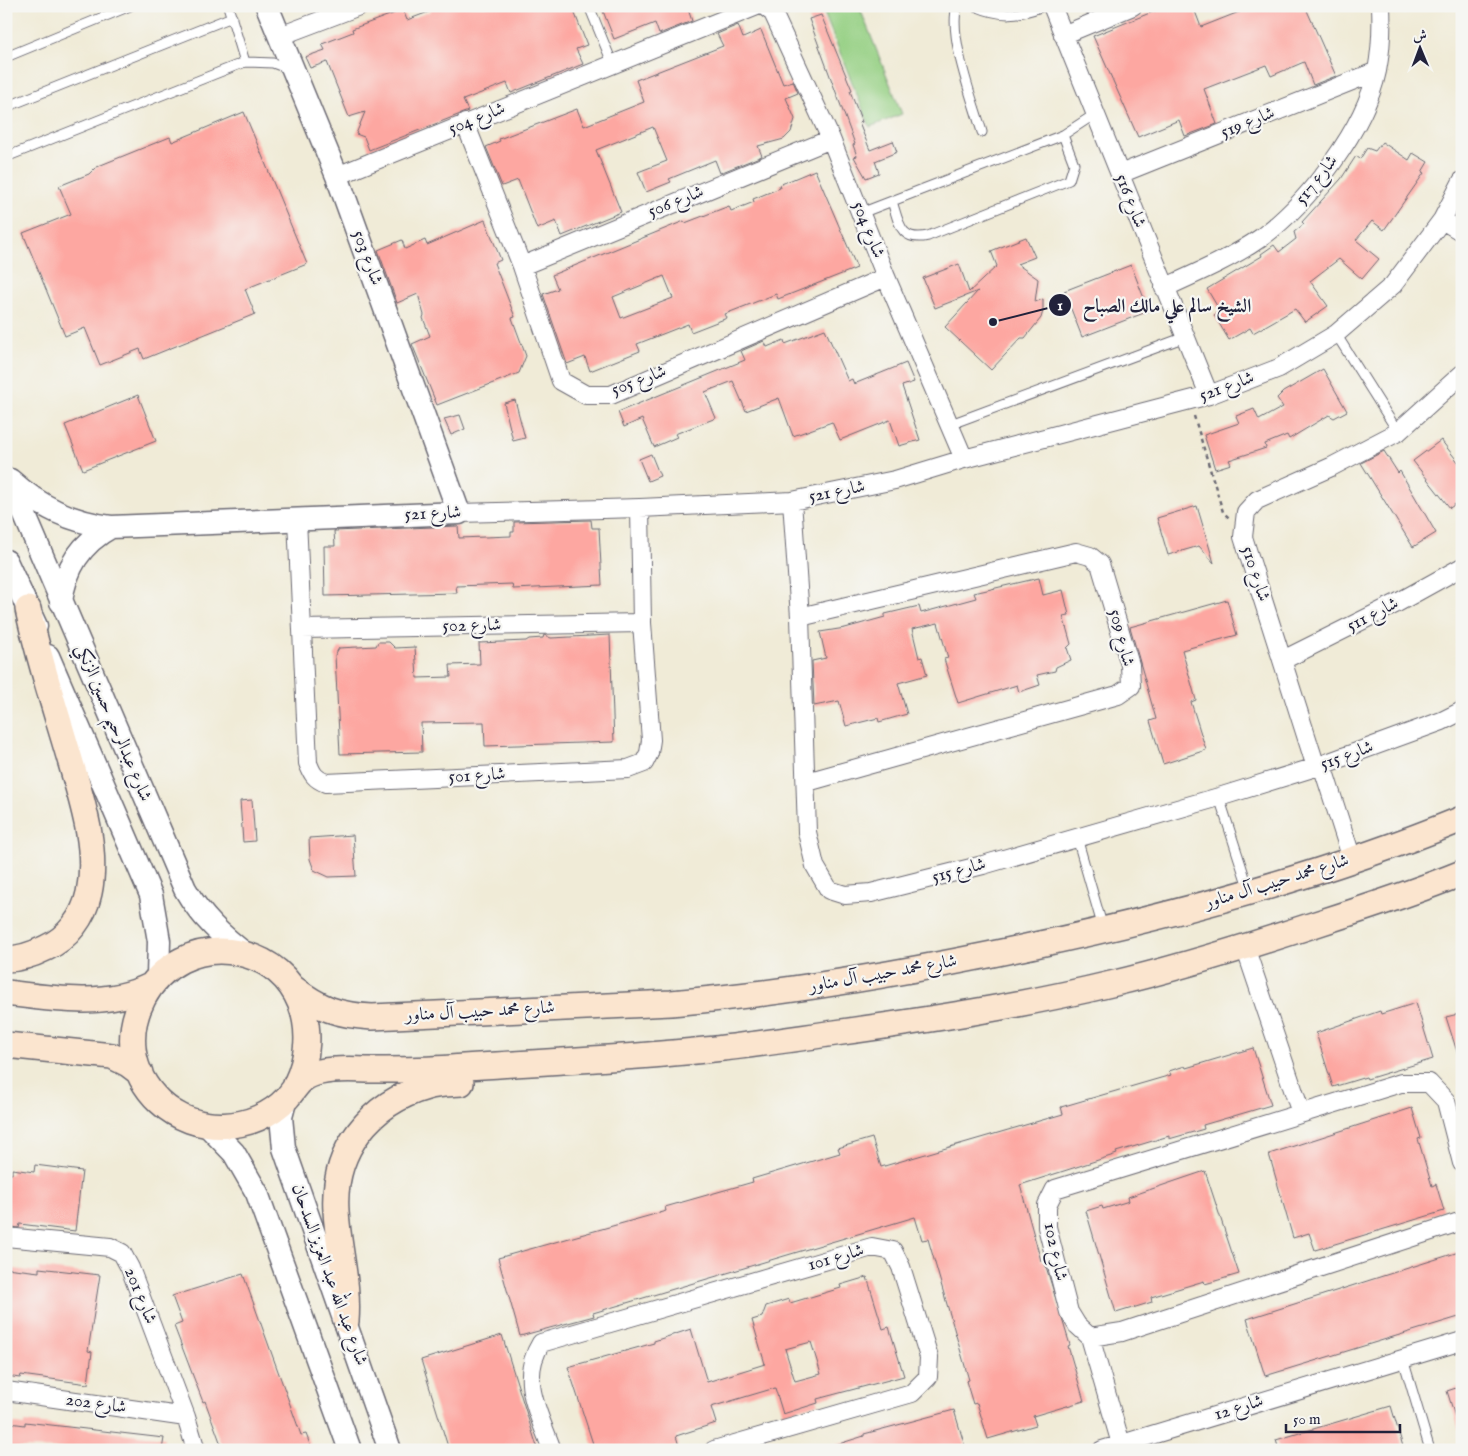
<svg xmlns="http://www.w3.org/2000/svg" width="1468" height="1456" viewBox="0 0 1468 1456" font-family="'IM FELL English',Amiri,serif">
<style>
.green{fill:#96d084;stroke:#5c7960}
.building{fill:#fda7a1;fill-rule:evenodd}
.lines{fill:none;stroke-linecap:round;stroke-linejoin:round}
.service-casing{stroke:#6a6872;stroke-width:11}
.minor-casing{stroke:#6a6872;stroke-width:20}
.tertiary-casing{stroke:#6a6872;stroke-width:25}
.secondary-casing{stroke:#6a6872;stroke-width:28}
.path{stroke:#6a6872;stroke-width:2.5;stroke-dasharray:4 4;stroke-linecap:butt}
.service{stroke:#fff;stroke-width:9}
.minor{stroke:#fff;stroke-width:18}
.tertiary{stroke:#fff;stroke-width:22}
.secondary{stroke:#fbe5cf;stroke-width:25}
.labels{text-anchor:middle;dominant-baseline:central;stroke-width:4.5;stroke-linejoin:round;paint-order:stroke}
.street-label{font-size:18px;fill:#22223b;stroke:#f6f6f2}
.leader{fill:none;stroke:#22223b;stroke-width:2}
.callout-dot{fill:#22223b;stroke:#f6f6f2;stroke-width:2}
.mark-label{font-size:15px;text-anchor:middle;font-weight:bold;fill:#fff}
.callout-label{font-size:19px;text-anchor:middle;font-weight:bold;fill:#22223b;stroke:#f6f6f2;stroke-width:4.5;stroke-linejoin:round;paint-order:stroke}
</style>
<rect width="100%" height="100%" fill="#f6f6f2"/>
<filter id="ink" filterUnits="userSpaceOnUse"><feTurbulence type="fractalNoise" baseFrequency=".02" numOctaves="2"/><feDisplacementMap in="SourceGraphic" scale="10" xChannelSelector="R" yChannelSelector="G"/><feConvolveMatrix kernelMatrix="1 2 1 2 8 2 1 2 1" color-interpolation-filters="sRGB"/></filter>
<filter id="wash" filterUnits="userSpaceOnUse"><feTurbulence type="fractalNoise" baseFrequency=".0096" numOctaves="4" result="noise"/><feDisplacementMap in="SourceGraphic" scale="20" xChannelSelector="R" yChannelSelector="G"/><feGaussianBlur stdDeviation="1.12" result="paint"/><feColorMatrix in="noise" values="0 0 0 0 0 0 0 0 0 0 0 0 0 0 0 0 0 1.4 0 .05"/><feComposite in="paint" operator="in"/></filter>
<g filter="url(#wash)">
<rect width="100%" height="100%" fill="#f0ebd7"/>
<path class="green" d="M 826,6 L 859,6 L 902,114 L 870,127 L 822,8 Z"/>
<g id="blocks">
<path class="building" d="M 429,6 L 572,6 L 587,45 L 576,49 L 583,64 L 511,93 L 507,83 L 463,100 L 468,111 L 369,150 L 364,137 L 356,134 L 365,112 L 349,117 L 327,62 L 310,68 L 305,57 L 325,50 L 322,44 L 353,32 L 352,29 L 403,10 L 407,20 L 431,11 Z
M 601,6 L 687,6 L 692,21 L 659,34 L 655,23 L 614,39 Z
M 1167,6 L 1193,6 L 1201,27 L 1244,10 L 1243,6 L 1305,6 L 1336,76 L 1313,85 L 1304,62 L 1271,76 L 1266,65 L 1204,89 L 1217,124 L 1185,136 L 1179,120 L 1138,137 L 1093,36 Z
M 821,15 L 852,90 L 850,91 L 862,122 L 859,123 L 870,150 L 893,141 L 897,152 L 875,161 L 879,173 L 866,178 L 854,157 L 857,156 L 853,145 L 855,144 L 809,19 Z
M 738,25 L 743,38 L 761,30 L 783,84 L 793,81 L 798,93 L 786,98 L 795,119 L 791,132 L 784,139 L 758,146 L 762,156 L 720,173 L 715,160 L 669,179 L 671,182 L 646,192 L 638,172 L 667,161 L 653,127 L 596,150 L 621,212 L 562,236 L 556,221 L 537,229 L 518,180 L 502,186 L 486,147 L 500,141 L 499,139 L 577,109 L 584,126 L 644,102 L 636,80 L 723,46 L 717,34 Z
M 244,112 L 307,264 L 245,289 L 255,314 L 144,359 L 140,349 L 100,365 L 85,328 L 65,336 L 23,233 L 71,214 L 59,186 L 89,174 L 96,167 L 170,137 L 172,142 Z
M 1382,142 L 1409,160 L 1413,153 L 1428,162 L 1422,172 L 1424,173 L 1384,230 L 1372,221 L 1356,240 L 1379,259 L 1362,279 L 1339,259 L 1310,281 L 1328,306 L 1305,322 L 1295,309 L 1253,333 L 1250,328 L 1229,340 L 1214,315 L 1220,311 L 1207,289 L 1262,256 L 1261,254 L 1274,245 L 1279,252 L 1296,239 L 1294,232 L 1304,224 L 1302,222 L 1341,179 L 1356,156 L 1360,159 L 1367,148 L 1375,151 Z
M 815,170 L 857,268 L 778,299 L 776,294 L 725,314 L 727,318 L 691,332 L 688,324 L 637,344 L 640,351 L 590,371 L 585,357 L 567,364 L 543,294 L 558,289 L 552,275 L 684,221 L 685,223 L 729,206 L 731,211 L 754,202 L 753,199 L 780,188 L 779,185 ZM 664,276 L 673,298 L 621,318 L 613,297 Z
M 485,220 L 501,260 L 494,263 L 515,317 L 512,318 L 526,356 L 519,373 L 437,405 L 412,344 L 430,336 L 423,318 L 424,315 L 418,294 L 397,303 L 378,250 L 402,240 L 405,249 L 425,240 L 427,245 Z
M 1026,237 L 1035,257 L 1017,264 L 1038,279 L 1035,302 L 1043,299 L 1043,311 L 1041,318 L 1025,338 L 1021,338 L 991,370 L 945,327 L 978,291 L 935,308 L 923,278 L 959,264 L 969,292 L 997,266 L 991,251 Z
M 1131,265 L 1149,311 L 1082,337 L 1064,291 Z
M 825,329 L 848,381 L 852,379 L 854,384 L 906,363 L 914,382 L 902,386 L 920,440 L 899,446 L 890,420 L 840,440 L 832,422 L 793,436 L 779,398 L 746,411 L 733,381 L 705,392 L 716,418 L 675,434 L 677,437 L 654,447 L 642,419 L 624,427 L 618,412 L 745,360 L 741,351 L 764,341 L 767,347 L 784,340 L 785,344 Z
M 1323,369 L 1347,411 L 1334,418 L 1329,415 L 1289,439 L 1287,435 L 1265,444 L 1266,448 L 1229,460 L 1231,464 L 1215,469 L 1204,435 L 1239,423 L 1236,416 L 1254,409 L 1259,420 L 1283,407 L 1277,398 L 1283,392 Z
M 138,395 L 156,441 L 83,470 L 65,425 Z
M 515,400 L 525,438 L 513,441 L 504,403 Z
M 460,415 L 465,429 L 451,435 L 444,419 Z
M 1441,440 L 1462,467 L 1462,499 L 1450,508 L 1413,461 Z
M 1384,451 L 1398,473 L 1400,471 L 1436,533 L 1413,547 L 1361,463 Z
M 651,454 L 660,476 L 648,481 L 639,459 Z
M 1197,506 L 1214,563 L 1199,546 L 1168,555 L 1157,518 Z
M 591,520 L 592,528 L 599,528 L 602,585 L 513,589 L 512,584 L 456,586 L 457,593 L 325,596 L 324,546 L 335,546 L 334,531 L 458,526 L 459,538 L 511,536 L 511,532 L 514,532 L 514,522 Z
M 1039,578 L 1043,595 L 1063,590 L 1069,615 L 1063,616 L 1071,644 L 1067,648 L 1071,660 L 1056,667 L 1055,671 L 1037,675 L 1040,685 L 1019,692 L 1017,685 L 958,703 L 944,659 L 948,658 L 938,623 L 912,629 L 919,658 L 922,657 L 927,675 L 898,683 L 907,714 L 879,722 L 878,718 L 846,726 L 839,701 L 814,706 L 812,661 L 826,658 L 820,632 L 845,628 L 885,617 L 885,614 L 919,606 L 921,613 L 976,598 L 974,593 Z
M 1227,600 L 1237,635 L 1182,650 L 1196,700 L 1191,702 L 1206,750 L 1163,764 L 1150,721 L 1156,719 L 1130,627 Z
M 544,635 L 551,638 L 610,635 L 614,742 L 485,746 L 484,722 L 421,723 L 422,752 L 340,754 L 335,655 L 339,648 L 376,646 L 378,642 L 389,642 L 395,648 L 415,647 L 417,678 L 451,677 L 450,665 L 480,664 L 479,643 L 526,641 L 529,639 L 543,638 Z
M 252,800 L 255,841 L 243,842 L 240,801 Z
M 353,835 L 356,876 L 329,877 L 314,870 L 310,859 L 309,838 Z
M 1416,1003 L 1433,1059 L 1367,1079 L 1366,1077 L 1333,1087 L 1316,1033 L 1380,1011 L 1381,1014 Z
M 1462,1013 L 1462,1058 L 1459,1058 L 1446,1017 Z
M 1253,1048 L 1271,1105 L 1203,1125 L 1204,1129 L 1169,1139 L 1169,1136 L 1116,1152 L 1117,1154 L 1020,1185 L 1041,1261 L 1044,1260 L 1070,1345 L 1068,1346 L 1084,1401 L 1033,1416 L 1036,1425 L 988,1439 L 977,1403 L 973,1404 L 966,1381 L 969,1380 L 928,1239 L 922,1240 L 915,1217 L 593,1313 L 594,1316 L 520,1336 L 498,1258 L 666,1211 L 665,1207 L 753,1182 L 752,1179 L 840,1153 L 838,1148 L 872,1138 L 881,1167 L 1063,1114 L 1061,1107 L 1171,1075 L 1169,1071 L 1185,1066 L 1186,1068 Z
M 1412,1108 L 1421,1138 L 1418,1139 L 1432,1186 L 1436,1184 L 1444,1211 L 1315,1250 L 1309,1233 L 1293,1238 L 1269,1154 Z
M 35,1165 L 82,1171 L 75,1231 L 20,1224 L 19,1228 L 6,1226 L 6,1174 L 12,1174 L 12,1169 L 34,1172 Z
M 1205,1171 L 1239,1274 L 1205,1284 L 1204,1281 L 1151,1297 L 1152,1302 L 1116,1313 L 1086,1211 L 1102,1206 L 1103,1209 L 1129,1201 L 1128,1197 Z
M 1462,1251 L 1462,1316 L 1265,1376 L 1247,1319 Z
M 6,1268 L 39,1272 L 39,1268 L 100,1275 L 88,1351 L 92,1352 L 88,1384 L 21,1375 L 20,1378 L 6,1376 Z
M 243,1274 L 301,1435 L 306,1434 L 312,1450 L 223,1450 L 205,1401 L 203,1402 L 174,1326 L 182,1323 L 172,1296 Z
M 867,1277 L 883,1329 L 889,1327 L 904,1376 L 817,1399 L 818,1403 L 783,1414 L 775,1388 L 711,1407 L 716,1423 L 676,1436 L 679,1446 L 666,1450 L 595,1450 L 568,1367 L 654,1343 L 654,1341 L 691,1329 L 707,1382 L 765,1364 L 752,1320 L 762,1317 L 766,1306 L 789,1299 L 790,1303 L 841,1288 L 840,1285 ZM 811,1342 L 821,1374 L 795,1381 L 785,1349 Z
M 502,1335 L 538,1450 L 466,1450 L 466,1447 L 449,1450 L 421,1360 Z
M 1462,1386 L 1462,1429 L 1459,1429 L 1447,1391 Z
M 1391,1406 L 1404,1450 L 1279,1450 L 1276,1440 Z
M 954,1410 L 966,1450 L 928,1450 L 926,1446 L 914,1450 L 830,1450 L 829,1447 L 864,1436 L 864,1434 Z
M 25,1422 L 164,1438 L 162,1450 L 6,1448 L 10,1423 L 25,1425 Z"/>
</g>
</g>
<g filter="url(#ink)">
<use href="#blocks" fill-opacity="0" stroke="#6a6872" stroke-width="1"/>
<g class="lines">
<g class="service-casing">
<path id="service" d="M 228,6 L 245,62
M 589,6 L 613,65
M 957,6 C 948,36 973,101 982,132
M 975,6 C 1001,17 1017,16 1043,6
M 773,13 L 792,6
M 6,57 L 130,6
M 6,107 L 232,17
M 6,157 L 245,62 L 273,63 L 289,69
M 892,201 C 899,223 900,242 928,236 L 1069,180 L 1074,164 L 1063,135
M 861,213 L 1063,135 L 1095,114
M 1336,334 L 1398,432
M 951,424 L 1185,337
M 1219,797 L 1249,890
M 1077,838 L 1103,928
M 1403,1359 L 1430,1450"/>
</g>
<g class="minor-casing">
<path id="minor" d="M 764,6 L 773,13 L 831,139 L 886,277 L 964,459
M 1052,6 L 1209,395
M 1063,35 L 1133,6
M 280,36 L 359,6
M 465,123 L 522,266 L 561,381 L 586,395 L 611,395 L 886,277
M 1120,174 L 1377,71
M 337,176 L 757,6
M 1442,220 L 1462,232
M 522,266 L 831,139
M 1164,288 C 1197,273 1232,258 1262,237 C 1309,202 1365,128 1377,71 C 1381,50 1382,27 1381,6
M 792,501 L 800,617 L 807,832 L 815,866 L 829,890 L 845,895 L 871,893 L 983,865 L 1219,797 L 1316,767 L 1442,721 L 1462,711
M 459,513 L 640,508 L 792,501 L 895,480 L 964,459 L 1209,395 L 1279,368 L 1336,334 L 1393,285 L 1442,220 L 1462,181
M 297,519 L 308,763 C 312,774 315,779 326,783 L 628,769 L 644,763 L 649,753 L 651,740 L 642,623 L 640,508
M 800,617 L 1076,552 L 1090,556 L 1100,564 L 1130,665 L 1131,686 L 1118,695 L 807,782
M 302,629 L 642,623
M 1283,660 L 1397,603 L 1462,567
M 1322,765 L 1352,859
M 1316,767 L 1243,537 L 1246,512 L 1257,500 L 1331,467 L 1398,432 L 1462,374
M 1245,947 L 1301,1113
M 1462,1163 L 1446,1101 L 1429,1083 L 1401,1083 L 1055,1189 L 1047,1205 L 1047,1227 L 1069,1312 L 1077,1325 L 1090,1337 L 1122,1332 L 1462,1221
M 6,1237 L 110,1247 L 122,1253 L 130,1268 L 186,1417 L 196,1450
M 1090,1337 L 1121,1444
M 6,1391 L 186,1417
M 552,1450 C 539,1413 518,1380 541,1343 L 872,1247 L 893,1251 L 901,1267 L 929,1357 L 928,1377 L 912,1393 L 714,1450
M 1102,1450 L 1462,1341"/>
</g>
<g class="tertiary-casing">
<path id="tertiary" d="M 10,480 C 40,507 71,522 111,527 L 459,513 L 337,176 L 267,6
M 11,483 L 185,889 C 201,917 223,937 248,956
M 6,561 L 36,626
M 61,602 C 65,568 81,543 111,527
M 48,656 L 151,895 L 159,941 L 158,976
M 286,1098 L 281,1117 L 284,1148 L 390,1450
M 207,1125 L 234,1153 L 257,1193 L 350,1450"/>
</g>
<g class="secondary-casing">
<path id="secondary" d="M 6,959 C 20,959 34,954 46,948 C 68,938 84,917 89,893 C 98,850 83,804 71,763 C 56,711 39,661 28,609
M 293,988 C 321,1009 337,1015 372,1017 L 671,1003 C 791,993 909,972 1026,947 C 1174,916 1322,876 1462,819
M 6,993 C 54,999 105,1008 150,986
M 6,1045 L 112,1056 L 128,1064 L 140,1073
M 296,1084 C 322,1031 301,966 239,953 C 153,935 96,1042 160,1102 C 195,1135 254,1133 287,1098 C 299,1084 299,1077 320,1072 C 337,1068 355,1070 372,1070 C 399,1070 425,1070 451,1068 C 536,1062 621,1059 705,1050 C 748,1046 792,1039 835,1033 C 928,1020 1020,1006 1111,984 C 1179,968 1246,947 1313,925 C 1363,909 1413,893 1462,873
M 346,1321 C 349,1283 338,1248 336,1211 C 332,1151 370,1103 427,1087 C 437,1084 450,1084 461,1083"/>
</g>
<path class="path" d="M 1194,416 L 1223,512 L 1230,519"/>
<use href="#service" class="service"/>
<use href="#minor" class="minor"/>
<use href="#tertiary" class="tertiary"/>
<use href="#secondary" class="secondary"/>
</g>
</g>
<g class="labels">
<g class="street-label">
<text transform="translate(477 119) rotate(-22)">شارع 504</text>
<text transform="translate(1248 123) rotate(-22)">شارع 519</text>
<text transform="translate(1317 180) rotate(-52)">شارع 517</text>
<text transform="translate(1130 201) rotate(69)">شارع 516</text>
<text transform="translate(676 202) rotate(-22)">شارع 506</text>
<text transform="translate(868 230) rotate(68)">شارع 504</text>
<text transform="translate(367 258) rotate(70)">شارع 503</text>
<text transform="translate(639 381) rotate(-21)">شارع 505</text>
<text transform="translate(1227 387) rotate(-20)">شارع 521</text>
<text transform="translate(837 492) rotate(-11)">شارع 521</text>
<text transform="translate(433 514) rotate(-2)">شارع 521</text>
<text transform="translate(1255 574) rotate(72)">شارع 510</text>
<text transform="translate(1373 615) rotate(-27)">شارع 511</text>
<text transform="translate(472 626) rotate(-1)">شارع 502</text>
<text transform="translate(1121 638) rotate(76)">شارع 509</text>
<text transform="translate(113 723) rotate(67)">شارع عبدالرحيم حسين الزنكي</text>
<text transform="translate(1347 756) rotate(-20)">شارع 515</text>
<text transform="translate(477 776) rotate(-3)">شارع 501</text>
<text transform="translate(959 871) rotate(-15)">شارع 515</text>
<text transform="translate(1277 882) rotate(-17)">شارع محمد حبيب آل مناور</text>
<text transform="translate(883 974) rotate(-10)">شارع محمد حبيب آل مناور</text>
<text transform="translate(480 1012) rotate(-3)">شارع محمد حبيب آل مناور</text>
<text transform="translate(1055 1252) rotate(78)">شارع 102</text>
<text transform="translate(836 1258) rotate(-16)">شارع 101</text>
<text transform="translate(329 1275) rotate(70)">شارع عبد الله عبد العزيز السدحان</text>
<text transform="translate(140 1296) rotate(68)">شارع 201</text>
<text transform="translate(96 1404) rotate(8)">شارع 202</text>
<text transform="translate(1239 1408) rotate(-17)">شارع 12</text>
</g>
</g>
<path class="leader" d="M993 322L1060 305"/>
<g class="callout-dot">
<circle cx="993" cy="322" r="5"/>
<circle cx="1060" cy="305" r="12"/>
</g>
<g class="mark-label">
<text x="1060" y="310">1</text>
</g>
<g class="callout-label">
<text x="1167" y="312">الشيخ سالم علي مالك الصباح</text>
</g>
<rect width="1468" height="1456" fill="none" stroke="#f6f6f2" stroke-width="25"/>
<g transform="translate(1420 48) rotate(359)" stroke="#f6f6f2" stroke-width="4" paint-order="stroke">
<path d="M0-4L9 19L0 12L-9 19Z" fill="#22223b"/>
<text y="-8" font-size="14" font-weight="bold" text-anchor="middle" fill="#22223b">ش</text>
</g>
<path d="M1286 1424v8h114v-8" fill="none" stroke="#22223b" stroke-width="2.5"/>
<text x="1293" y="1424" font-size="15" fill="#22223b" stroke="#f6f6f2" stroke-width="4" paint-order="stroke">50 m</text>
</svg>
